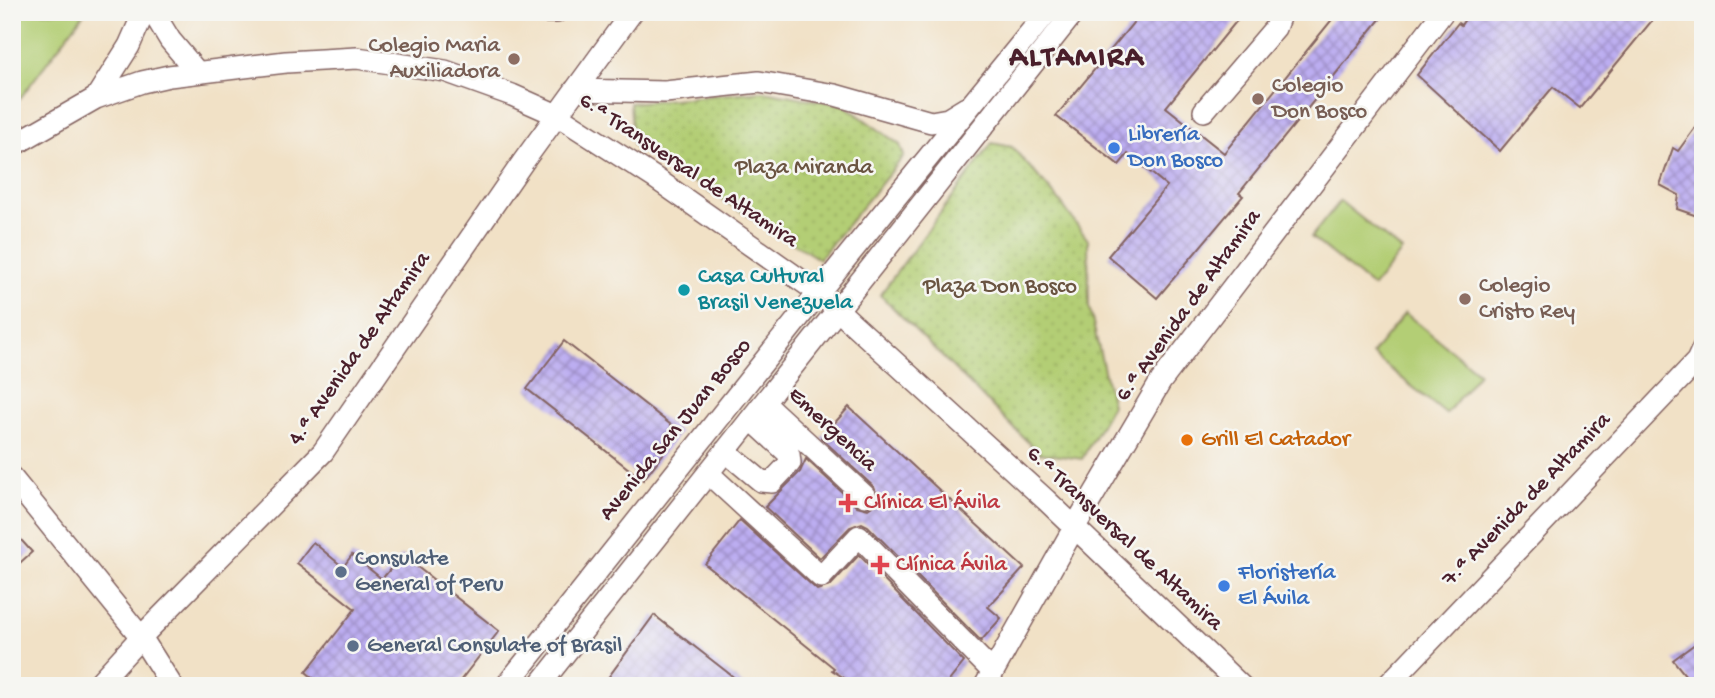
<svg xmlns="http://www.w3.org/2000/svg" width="1715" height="698" viewBox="0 0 1715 698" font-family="'Gochi Hand',sans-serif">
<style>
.grass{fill:#b3ce74;stroke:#7e7650;stroke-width:2}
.park{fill:url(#park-dots);stroke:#7e7650;stroke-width:2}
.building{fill:url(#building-cross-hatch)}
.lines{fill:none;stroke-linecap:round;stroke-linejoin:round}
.minor-casing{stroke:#846361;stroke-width:24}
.minor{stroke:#fff;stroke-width:21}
.education-dot{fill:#8d6e63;stroke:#f6f6f2;stroke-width:2.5}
.shop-dot{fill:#3f7fe0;stroke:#f6f6f2;stroke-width:2.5}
.culture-dot{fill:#0f9aa8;stroke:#f6f6f2;stroke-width:2.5}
.food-dot{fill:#e8710a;stroke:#f6f6f2;stroke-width:2.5}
.health-dot{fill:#e0444e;stroke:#f6f6f2;stroke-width:2.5}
.service-dot{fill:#5c6f8a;stroke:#f6f6f2;stroke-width:2.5}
.labels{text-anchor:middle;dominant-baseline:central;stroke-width:5;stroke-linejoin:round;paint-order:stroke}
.education-label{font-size:23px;fill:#785e54;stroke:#f6f6f2;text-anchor:start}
.shop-label{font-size:23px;fill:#366cbe;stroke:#f6f6f2;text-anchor:start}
.park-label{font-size:23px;fill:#6a5441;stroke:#f6f6f2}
.street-label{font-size:23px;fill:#4a1f2b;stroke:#f6f6f2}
.culture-label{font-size:23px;fill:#0d838f;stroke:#f6f6f2;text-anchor:start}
.food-label{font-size:23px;fill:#c56008;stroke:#f6f6f2;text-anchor:start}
.health-label{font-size:23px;fill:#be3a42;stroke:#f6f6f2;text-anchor:start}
.service-label{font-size:23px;fill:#4e5e75;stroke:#f6f6f2;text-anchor:start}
.district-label{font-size:30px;font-weight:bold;letter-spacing:2px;fill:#4a1f2b;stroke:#f6f6f2}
</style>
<defs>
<pattern id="park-dots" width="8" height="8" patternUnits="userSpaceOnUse" patternTransform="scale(1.75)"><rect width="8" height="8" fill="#b3ce74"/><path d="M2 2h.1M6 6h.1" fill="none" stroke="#9bb065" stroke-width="1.8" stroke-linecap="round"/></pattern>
<pattern id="building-cross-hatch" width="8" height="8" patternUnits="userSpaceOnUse" patternTransform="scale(1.75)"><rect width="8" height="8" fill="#bcadf1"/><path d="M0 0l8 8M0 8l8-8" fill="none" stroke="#9b8cc3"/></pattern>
</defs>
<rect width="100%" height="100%" fill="#f6f6f2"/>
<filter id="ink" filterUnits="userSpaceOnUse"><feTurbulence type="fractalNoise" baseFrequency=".0143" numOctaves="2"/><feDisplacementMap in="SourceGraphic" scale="14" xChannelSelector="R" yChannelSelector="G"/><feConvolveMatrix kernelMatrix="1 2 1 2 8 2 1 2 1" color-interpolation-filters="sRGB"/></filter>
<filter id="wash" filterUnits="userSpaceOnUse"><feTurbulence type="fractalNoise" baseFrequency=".00686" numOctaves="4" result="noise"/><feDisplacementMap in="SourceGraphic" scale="28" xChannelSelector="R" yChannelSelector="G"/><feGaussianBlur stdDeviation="1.57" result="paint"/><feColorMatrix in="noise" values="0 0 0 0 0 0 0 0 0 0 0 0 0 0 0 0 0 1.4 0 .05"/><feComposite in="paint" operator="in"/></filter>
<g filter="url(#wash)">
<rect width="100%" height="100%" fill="#f1e1c6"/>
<path class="grass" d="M 18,12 L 85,12 L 12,109 L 12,20 Z
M 1340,201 L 1402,251 L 1373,287 L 1311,237 Z
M 1405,313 L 1479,373 L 1446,414 L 1372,354 Z"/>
<path class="park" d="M 763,91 L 844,105 L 900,145 L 904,156 L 819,259 L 633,145 L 630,103 Z
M 992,143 L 1012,147 L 1058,199 L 1088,240 L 1089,306 L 1112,405 L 1082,459 L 1039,453 L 880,295 Z"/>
<g id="blocks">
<path class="building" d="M 1142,12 L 1244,12 L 1166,107 L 1224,153 L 1338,12 L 1386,12 L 1239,193 L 1243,196 L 1157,298 L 1108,256 L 1167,186 L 1128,154 L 1119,165 L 1056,116 Z
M 1470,12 L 1659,12 L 1580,108 L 1553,87 L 1500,151 L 1417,75 L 1458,23 L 1461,25 Z
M 1703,117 L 1703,218 L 1677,209 L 1679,195 L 1660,185 L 1673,148 L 1678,151 Z
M 564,341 L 680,432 L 643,480 L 527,389 Z
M 849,407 L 1024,568 L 988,607 L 1001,618 L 981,641 L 868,526 L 862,523 L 850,527 L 820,558 L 765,507 L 800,472 L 806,459 L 857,506 L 868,509 L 875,504 L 878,498 L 874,487 L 821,438 Z
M 740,520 L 817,590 L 830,586 L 859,555 L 964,662 L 945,686 L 837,686 L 844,678 L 832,670 L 834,668 L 705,564 Z
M 12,530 L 32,552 L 12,570 Z
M 313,542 L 343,567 L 352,555 L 382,579 L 402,555 L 499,631 L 456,686 L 323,686 L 306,672 L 355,609 L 297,563 Z
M 654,615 L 745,686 L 602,686 Z
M 1703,638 L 1703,686 L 1694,686 L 1673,660 Z"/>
</g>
</g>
<g filter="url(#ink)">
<use href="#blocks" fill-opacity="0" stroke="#846361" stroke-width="2"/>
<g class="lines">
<g class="minor-casing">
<path id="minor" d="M 153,12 L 170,40 L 197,72
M 546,12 L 556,12
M 575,90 L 665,92 L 759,82 L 835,95 L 931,122 L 948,119 L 966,108
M 96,98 L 129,46 L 144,12
M 1204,111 L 1275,28 L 1281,12
M 12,146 L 96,98 L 142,82 L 169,76 L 286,62 L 357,58 L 445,71 L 512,95 L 557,115 L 655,178 L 819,293 L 1046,500 L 1241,686
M 764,403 L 865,496
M 725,451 L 761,481 L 772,482 L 790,463 L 789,454 L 751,419
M 708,473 L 821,577 L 859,536 L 992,671
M 12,478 L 141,637 L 172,686
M 96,686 L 141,637 L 323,452 L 523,162 L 632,12
M 506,686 L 843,262 L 1047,12
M 539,686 L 1074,12
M 985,686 L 1074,528 L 1161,381 L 1443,12
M 1387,686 L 1697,361 L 1703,348"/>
</g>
<use href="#minor" class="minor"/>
</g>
</g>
<g class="education-dot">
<circle cx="514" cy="59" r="7"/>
<circle cx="1258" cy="99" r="7"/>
<circle cx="1465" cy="299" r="7"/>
</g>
<g class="shop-dot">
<circle cx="1114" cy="148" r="7"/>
<circle cx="1224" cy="586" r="7"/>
</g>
<circle class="culture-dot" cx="684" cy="290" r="7"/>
<circle class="food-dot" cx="1187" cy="440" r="7"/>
<g class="health-dot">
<path d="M844.5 492.5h7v7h7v7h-7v7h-7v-7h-7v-7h7z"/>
<path d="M876.5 554.5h7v7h7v7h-7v7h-7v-7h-7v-7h7z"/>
</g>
<g class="service-dot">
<circle cx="341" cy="572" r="7"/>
<circle cx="353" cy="646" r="7"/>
</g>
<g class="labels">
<g class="education-label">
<text x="500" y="46" text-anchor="end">Colegio Maria<tspan x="500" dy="26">Auxiliadora</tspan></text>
<text x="1272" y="86">Colegio<tspan x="1272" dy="26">Don Bosco</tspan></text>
<text x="1479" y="286">Colegio<tspan x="1479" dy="26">Cristo Rey</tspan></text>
</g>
<g class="shop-label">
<text x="1128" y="135">Librería<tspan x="1128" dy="26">Don Bosco</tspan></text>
<text x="1238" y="573">Floristería<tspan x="1238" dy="26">El Ávila</tspan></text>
</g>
<g class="park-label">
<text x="804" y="168">Plaza Miranda</text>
<text x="1000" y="287">Plaza Don Bosco</text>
</g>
<g class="street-label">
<text transform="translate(688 171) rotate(34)">6.ª Transversal de Altamira</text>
<text transform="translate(1189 306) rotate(-54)">6.ª Avenida de Altamira</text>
<text transform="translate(360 349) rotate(-55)">4.ª Avenida de Altamira</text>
<text transform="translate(676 430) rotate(-51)">Avenida San Juan Bosco</text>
<text transform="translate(832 430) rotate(43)">Emergencia</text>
<text transform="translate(1527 500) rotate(-46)">7.ª Avenida de Altamira</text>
<text transform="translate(1124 539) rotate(43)">6.ª Transversal de Altamira</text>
</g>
<g class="culture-label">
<text x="698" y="277">Casa Cultural<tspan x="698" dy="26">Brasil Venezuela</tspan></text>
</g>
<g class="food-label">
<text x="1201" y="440">Grill El Catador</text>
</g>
<g class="health-label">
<text x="864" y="503">Clínica El Ávila</text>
<text x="896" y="565">Clínica Ávila</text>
</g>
<g class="service-label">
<text x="355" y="559">Consulate<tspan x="355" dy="26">General of Peru</tspan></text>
<text x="367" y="646">General Consulate of Brasil</text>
</g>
<g class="district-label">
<text x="1077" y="59">ALTAMIRA</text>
</g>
</g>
<rect width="1715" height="698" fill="none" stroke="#f6f6f2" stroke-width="42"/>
</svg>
